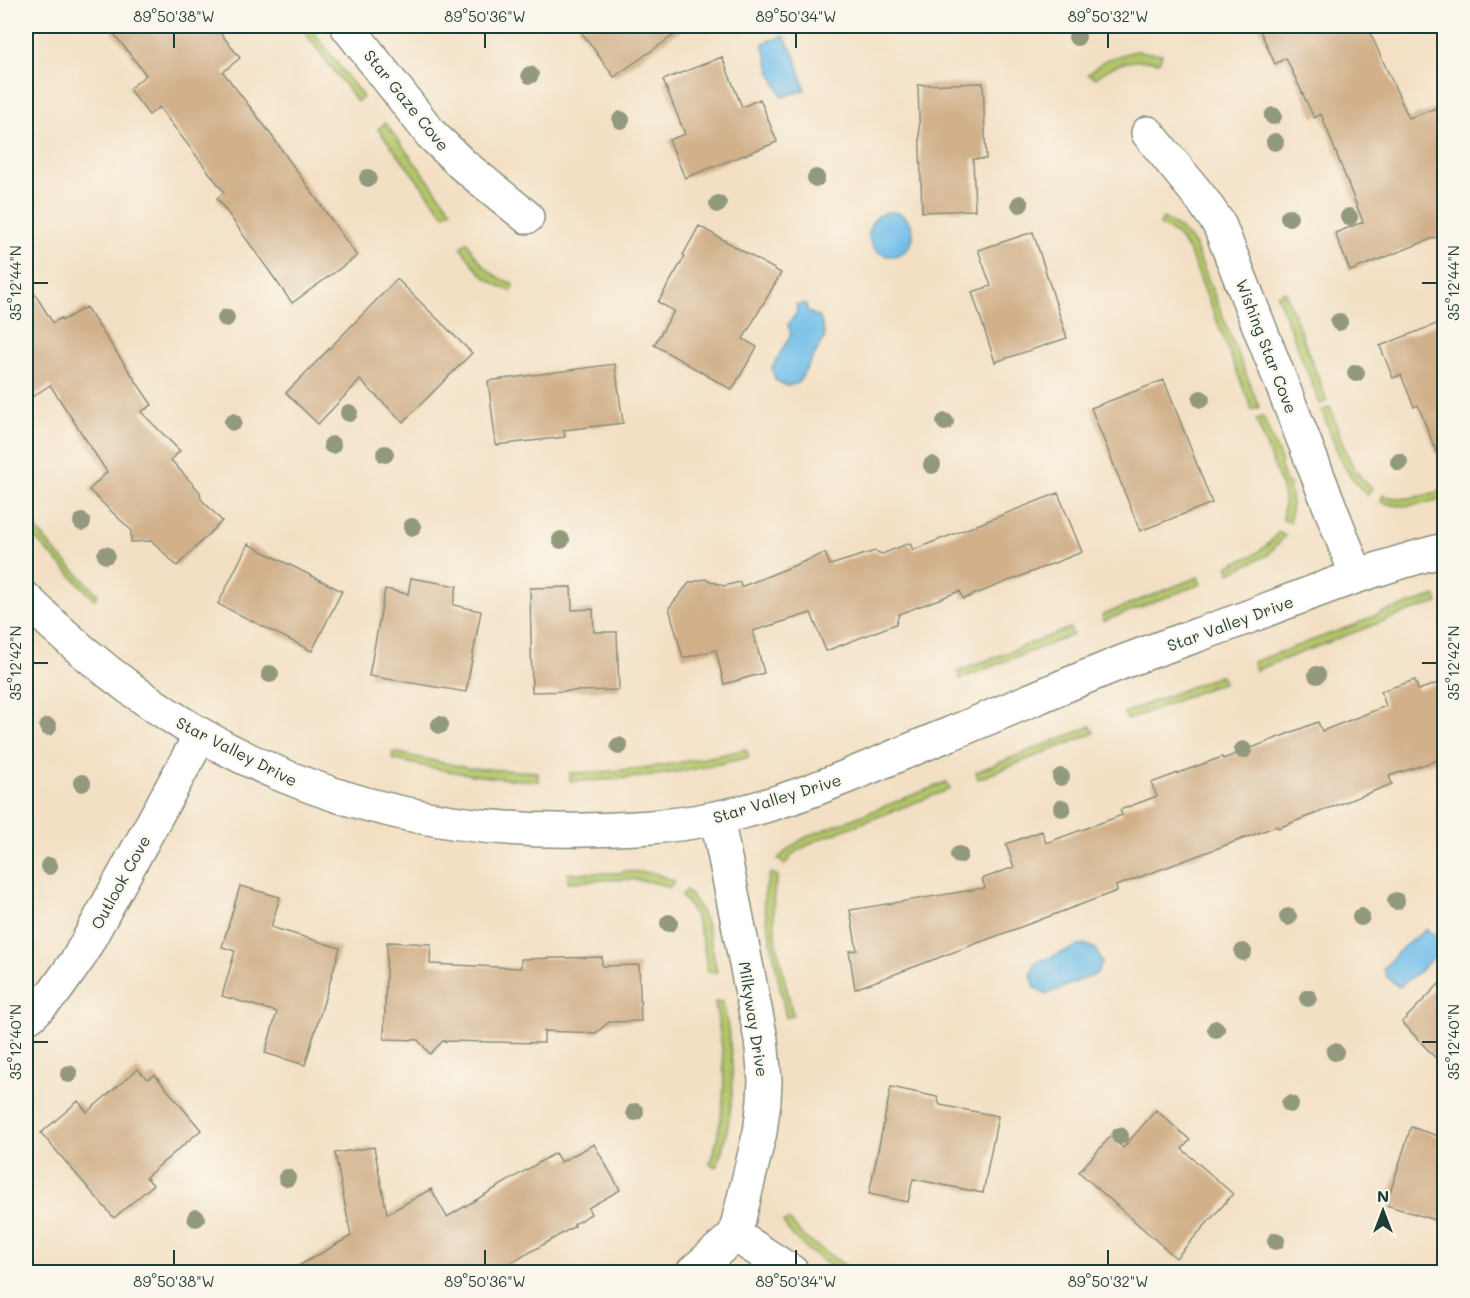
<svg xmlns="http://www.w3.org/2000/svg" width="1470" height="1298" viewBox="0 0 1470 1298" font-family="Mali,sans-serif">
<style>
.green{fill:#b3c467;stroke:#69804e;stroke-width:1.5}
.water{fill:#6fbde9;stroke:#477d8e;stroke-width:1.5}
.building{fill:#d1b08a}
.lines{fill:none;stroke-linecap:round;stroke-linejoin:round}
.minor-casing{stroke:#898e7c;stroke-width:36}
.minor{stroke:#fff;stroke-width:33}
.tree{fill:#93997c}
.ticks{fill:none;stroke:#1f3d34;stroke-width:2}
.labels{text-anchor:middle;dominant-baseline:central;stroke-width:4.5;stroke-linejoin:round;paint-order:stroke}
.street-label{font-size:16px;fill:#1f3d34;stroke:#fbf7ec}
.neatline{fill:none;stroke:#1f3d34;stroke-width:2}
.ticks-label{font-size:15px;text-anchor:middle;fill:#1f3d34}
</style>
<rect width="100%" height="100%" fill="#fbf7ec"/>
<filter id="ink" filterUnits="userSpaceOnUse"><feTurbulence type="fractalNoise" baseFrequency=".0167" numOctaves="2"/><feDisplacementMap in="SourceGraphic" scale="12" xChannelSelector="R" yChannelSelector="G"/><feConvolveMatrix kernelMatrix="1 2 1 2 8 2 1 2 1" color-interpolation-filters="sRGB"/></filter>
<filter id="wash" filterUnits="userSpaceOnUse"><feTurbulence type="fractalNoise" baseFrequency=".008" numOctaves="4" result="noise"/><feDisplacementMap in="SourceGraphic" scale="24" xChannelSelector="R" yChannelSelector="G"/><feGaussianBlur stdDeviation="1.35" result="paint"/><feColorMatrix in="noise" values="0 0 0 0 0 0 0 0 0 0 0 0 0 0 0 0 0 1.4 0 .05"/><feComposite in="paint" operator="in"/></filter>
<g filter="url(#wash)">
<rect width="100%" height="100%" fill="#f3e0c4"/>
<path class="green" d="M 300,26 L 309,26 L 363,97 L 357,102 Z
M 1135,51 L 1162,54 L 1159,62 C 1135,58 1115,62 1096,78 L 1088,74 L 1105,60 Z
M 385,123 L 451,210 L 444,215 L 378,129 Z
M 1163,218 L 1181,229 L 1194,244 L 1259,407 L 1252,410 L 1189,251 L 1176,234 L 1160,225 Z
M 467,242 C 478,261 491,278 513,283 L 512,291 C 487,284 474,268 461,247 Z
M 1285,291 L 1327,401 L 1320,404 L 1277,295 Z
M 1330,407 C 1341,436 1347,468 1372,488 L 1367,495 C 1341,472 1334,442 1322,411 Z
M 1263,417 L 1282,462 L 1280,464 L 1287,484 L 1289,484 L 1292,503 L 1290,522 L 1283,520 L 1284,498 L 1282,488 L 1256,419 Z
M 1444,490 L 1444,498 C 1422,504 1404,510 1381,502 L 1383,495 C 1404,503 1424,495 1444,490 Z
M 26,517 L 54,550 L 98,594 L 94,599 L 26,529 Z
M 1278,532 L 1285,536 L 1268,555 L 1230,573 L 1227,566 C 1248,558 1265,552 1278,532 Z
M 1198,577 L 1201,584 L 1104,621 L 1102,615 Z
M 1436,596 L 1438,603 L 1405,613 L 1256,670 L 1253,662 L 1354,625 L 1381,613 Z
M 1070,628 L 1073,635 L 960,679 L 957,672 Z
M 1221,675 L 1224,682 L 1127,720 L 1124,713 Z
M 1091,726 L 1094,733 L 978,779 L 976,772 Z
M 746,749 L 749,757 C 690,772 630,781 570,781 L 570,773 C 630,772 687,763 746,749 Z
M 393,752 L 468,768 L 538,772 L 538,781 C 488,779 441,771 392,759 Z
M 946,782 L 950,789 L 815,841 L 793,854 L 785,865 L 778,859 L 789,848 L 806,837 Z
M 624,871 L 654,873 L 674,881 L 670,888 C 638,874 602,881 568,882 L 568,873 L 623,873 Z
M 770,873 L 778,876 C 764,912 785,977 793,1015 L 786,1018 L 764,906 L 764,895 Z
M 686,890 C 709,914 710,940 717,972 L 708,972 C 703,945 701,916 681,896 Z
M 715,1002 L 723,1002 C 736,1064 737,1106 717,1167 L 710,1164 C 729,1104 726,1063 715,1002 Z
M 789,1220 L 805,1238 L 855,1272 C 851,1272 846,1273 841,1271 C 821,1262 793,1241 783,1222 Z"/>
<path class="water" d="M 784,36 L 797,61 L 805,90 L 782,97 L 770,70 L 763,43 Z
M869 234a22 22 0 1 1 44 0a22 22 0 1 1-44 0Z
M 806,304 L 807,311 L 820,318 L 825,337 L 798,383 L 787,386 L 775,380 L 772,368 L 791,334 L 788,325 L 797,312 L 796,305 Z
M 1427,929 L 1439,940 L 1443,947 L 1421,970 L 1399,987 L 1387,977 L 1383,969 L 1402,948 Z
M 1084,944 L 1096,949 L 1102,963 L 1096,974 L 1047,994 L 1035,988 L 1031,975 L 1035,963 Z"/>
<g id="blocks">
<path class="building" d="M 108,26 L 215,26 L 240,58 L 223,72 L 267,129 L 357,256 L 292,303 L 217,198 L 224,192 L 159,107 L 149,115 L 129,89 L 146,75 Z
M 577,26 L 687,26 L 614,77 Z
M 1258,26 L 1367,26 L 1409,118 L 1444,105 L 1444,234 L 1350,271 L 1335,233 L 1363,222 L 1321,114 L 1314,118 L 1286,58 L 1275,64 Z
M 722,57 L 742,107 L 760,99 L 777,142 L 685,178 L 669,140 L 685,134 L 663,80 Z
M 983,83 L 986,159 L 973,159 L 975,210 L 922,212 L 918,85 Z
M 699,226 L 781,273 L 743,339 L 757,347 L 732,390 L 654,345 L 674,311 L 658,302 L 685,256 L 683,255 Z
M 1033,232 L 1067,338 L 995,362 L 972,292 L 991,286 L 978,250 Z
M 397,279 L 472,353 L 403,422 L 360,380 L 318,424 L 286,393 Z
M 26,280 L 53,323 L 61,318 L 62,321 L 86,307 L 152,405 L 141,412 L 180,451 L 171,460 L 200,492 L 201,499 L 222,521 L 177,566 L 152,541 L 131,542 L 131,530 L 89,490 L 107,472 L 50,385 L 26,401 Z
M 1444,321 L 1444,466 L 1442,467 L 1418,405 L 1414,407 L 1401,375 L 1393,378 L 1380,346 Z
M 615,364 L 623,423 L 564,430 L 565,437 L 496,445 L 488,381 Z
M 1164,380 L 1212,503 L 1140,531 L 1091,408 Z
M 1058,493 L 1082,552 L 963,599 L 960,591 L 899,614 L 896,624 L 826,651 L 811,613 L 753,631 L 764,673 L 724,684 L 716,650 L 683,658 L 669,608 L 689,583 L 705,579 L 724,586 L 740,582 L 741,587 L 825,553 L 830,565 L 875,551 L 882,554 L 910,543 L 913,550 Z
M 248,544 L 342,591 L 312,651 L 218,604 Z
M 411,578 L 457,586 L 453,605 L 481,611 L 466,692 L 369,676 L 385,589 L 408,594 Z
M 571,587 L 572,610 L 593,609 L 594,632 L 617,632 L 619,690 L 532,692 L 530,588 Z
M 1415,680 L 1418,690 L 1444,681 L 1444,758 L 1389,776 L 1392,784 L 1278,828 L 1277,826 L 1116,886 L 1117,891 L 855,989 L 849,951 L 857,950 L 850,910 L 985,888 L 982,879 L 1014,867 L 1006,844 L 1042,831 L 1046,843 L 1122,815 L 1120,810 L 1157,796 L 1151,783 L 1222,757 L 1223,759 L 1318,722 L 1322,731 L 1386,706 L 1381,691 Z
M 240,886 L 280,897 L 271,927 L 340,948 L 305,1065 L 265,1053 L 277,1012 L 222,996 L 235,951 L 222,947 Z
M 387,942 L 431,944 L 430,964 L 521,968 L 521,959 L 602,957 L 602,966 L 639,965 L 641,1021 L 609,1022 L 596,1033 L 544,1031 L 544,1043 L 443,1041 L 430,1054 L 418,1040 L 384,1039 Z
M 1444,979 L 1444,1067 L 1402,1022 Z
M 138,1069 L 147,1079 L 155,1075 L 201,1130 L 146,1177 L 153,1185 L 114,1218 L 41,1133 L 78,1101 L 87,1112 Z
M 891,1087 L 937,1097 L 940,1105 L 998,1116 L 983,1193 L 913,1179 L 908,1202 L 869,1194 Z
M 1156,1110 L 1190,1140 L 1182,1149 L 1233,1194 L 1176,1258 L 1079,1172 L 1111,1136 L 1123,1148 Z
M 1411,1127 L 1444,1138 L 1444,1223 L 1386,1205 Z
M 594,1144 L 620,1190 L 588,1208 L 591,1214 L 574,1224 L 575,1226 L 496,1272 L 288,1272 L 351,1236 L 335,1153 L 374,1147 L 387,1214 L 431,1189 L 447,1217 L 555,1153 L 561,1162 Z"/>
</g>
</g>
<g filter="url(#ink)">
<use href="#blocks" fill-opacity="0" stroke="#898e7c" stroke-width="1.5"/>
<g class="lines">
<g class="minor-casing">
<path id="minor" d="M 347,26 L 431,134 L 463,165 L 527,217
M 1148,133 L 1201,198 L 1219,224 L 1357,576
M 26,599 C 182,754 363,835 585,830 C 629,829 672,827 715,818 C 796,803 871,765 947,735 C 999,714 1051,691 1103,670 C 1150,650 1200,635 1248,617 C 1312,592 1377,567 1444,550
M 26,1018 L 31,1015 L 56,990 L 78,959 L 200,736
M 735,1235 L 792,1272
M 693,1272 L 735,1235 L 760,1132 L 764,1101 L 765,1080 L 761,1039 L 717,818"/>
</g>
<use href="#minor" class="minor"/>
</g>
<g class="tree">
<circle cx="1077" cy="37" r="9"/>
<circle cx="530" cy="75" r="9"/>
<circle cx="1273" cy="116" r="9"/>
<circle cx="621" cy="120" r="9"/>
<circle cx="1275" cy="142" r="9"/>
<circle cx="368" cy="178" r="9"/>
<circle cx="816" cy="178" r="9"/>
<circle cx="718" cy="204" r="9"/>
<circle cx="1020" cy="204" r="9"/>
<circle cx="1289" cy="217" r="9"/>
<circle cx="1349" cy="217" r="9"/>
<circle cx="226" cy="318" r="9"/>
<circle cx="1339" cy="322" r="9"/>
<circle cx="1356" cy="373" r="9"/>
<circle cx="1201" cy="399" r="9"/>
<circle cx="349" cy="413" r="9"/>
<circle cx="233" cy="422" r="9"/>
<circle cx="945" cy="422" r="9"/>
<circle cx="332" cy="445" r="9"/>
<circle cx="385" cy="454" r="9"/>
<circle cx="1399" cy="462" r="9"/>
<circle cx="932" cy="465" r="9"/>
<circle cx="82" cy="522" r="9"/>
<circle cx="412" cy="527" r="9"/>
<circle cx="561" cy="540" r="9"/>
<circle cx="106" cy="555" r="9"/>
<circle cx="270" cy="674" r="9"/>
<circle cx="1317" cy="675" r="9"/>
<circle cx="440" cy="725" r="9"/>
<circle cx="48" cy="727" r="9"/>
<circle cx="619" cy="746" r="9"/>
<circle cx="1243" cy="750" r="9"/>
<circle cx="1061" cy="777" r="9"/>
<circle cx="82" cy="783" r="9"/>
<circle cx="1062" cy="808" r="9"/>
<circle cx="959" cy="855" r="9"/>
<circle cx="49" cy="866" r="9"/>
<circle cx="1396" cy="901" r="9"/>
<circle cx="1288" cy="917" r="9"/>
<circle cx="1361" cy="917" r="9"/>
<circle cx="669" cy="923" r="9"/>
<circle cx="1243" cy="952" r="9"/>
<circle cx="1308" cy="998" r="9"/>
<circle cx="1216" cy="1029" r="9"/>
<circle cx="1335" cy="1052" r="9"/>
<circle cx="69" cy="1074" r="9"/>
<circle cx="1290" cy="1104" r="9"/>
<circle cx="635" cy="1112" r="9"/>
<circle cx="1120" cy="1136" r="9"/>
<circle cx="287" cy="1178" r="9"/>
<circle cx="196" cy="1218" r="9"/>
<circle cx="1276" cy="1241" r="9"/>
</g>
</g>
<path class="ticks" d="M 174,33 L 174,48M 485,33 L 485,48M 796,33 L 796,48M 1108,33 L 1108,48M 33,283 L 48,283M 1422,283 L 1437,283M 33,663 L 48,663M 1422,663 L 1437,663M 33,1042 L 48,1042M 1422,1042 L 1437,1042M 174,1250 L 174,1265M 485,1250 L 485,1265M 796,1250 L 796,1265M 1108,1250 L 1108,1265"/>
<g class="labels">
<g class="street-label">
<text transform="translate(407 100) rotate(51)">Star Gaze Cove</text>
<text transform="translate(1267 346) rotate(69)">Wishing Star Cove</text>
<text transform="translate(1230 623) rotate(-20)">Star Valley Drive</text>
<text transform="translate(237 751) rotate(27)">Star Valley Drive</text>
<text transform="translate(777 798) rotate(-17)">Star Valley Drive</text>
<text transform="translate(120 882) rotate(-61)">Outlook Cove</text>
<text transform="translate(754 1019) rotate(81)">Milkyway Drive</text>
</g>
</g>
<rect width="1470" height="1298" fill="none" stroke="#fbf7ec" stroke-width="66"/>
<g transform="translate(1383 1211)" stroke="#fbf7ec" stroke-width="4.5" paint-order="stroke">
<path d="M0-4.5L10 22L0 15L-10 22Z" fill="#1f3d34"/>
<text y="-9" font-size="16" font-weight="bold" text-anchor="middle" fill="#1f3d34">N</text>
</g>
<rect x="33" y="33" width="1404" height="1232" class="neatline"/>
<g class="ticks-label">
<text x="174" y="22">89°50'38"W</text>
<text x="485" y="22">89°50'36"W</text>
<text x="796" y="22">89°50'34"W</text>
<text x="1108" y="22">89°50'32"W</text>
<text transform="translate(16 283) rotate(-90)" y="5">35°12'44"N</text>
<text transform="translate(1454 283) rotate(-90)" y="5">35°12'44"N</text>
<text transform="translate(16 663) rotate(-90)" y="5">35°12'42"N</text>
<text transform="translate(1454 663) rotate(-90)" y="5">35°12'42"N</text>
<text transform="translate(16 1042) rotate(-90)" y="5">35°12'40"N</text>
<text transform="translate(1454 1042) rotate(-90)" y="5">35°12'40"N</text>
<text x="174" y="1287">89°50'38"W</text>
<text x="485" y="1287">89°50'36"W</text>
<text x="796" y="1287">89°50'34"W</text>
<text x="1108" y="1287">89°50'32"W</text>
</g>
</svg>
